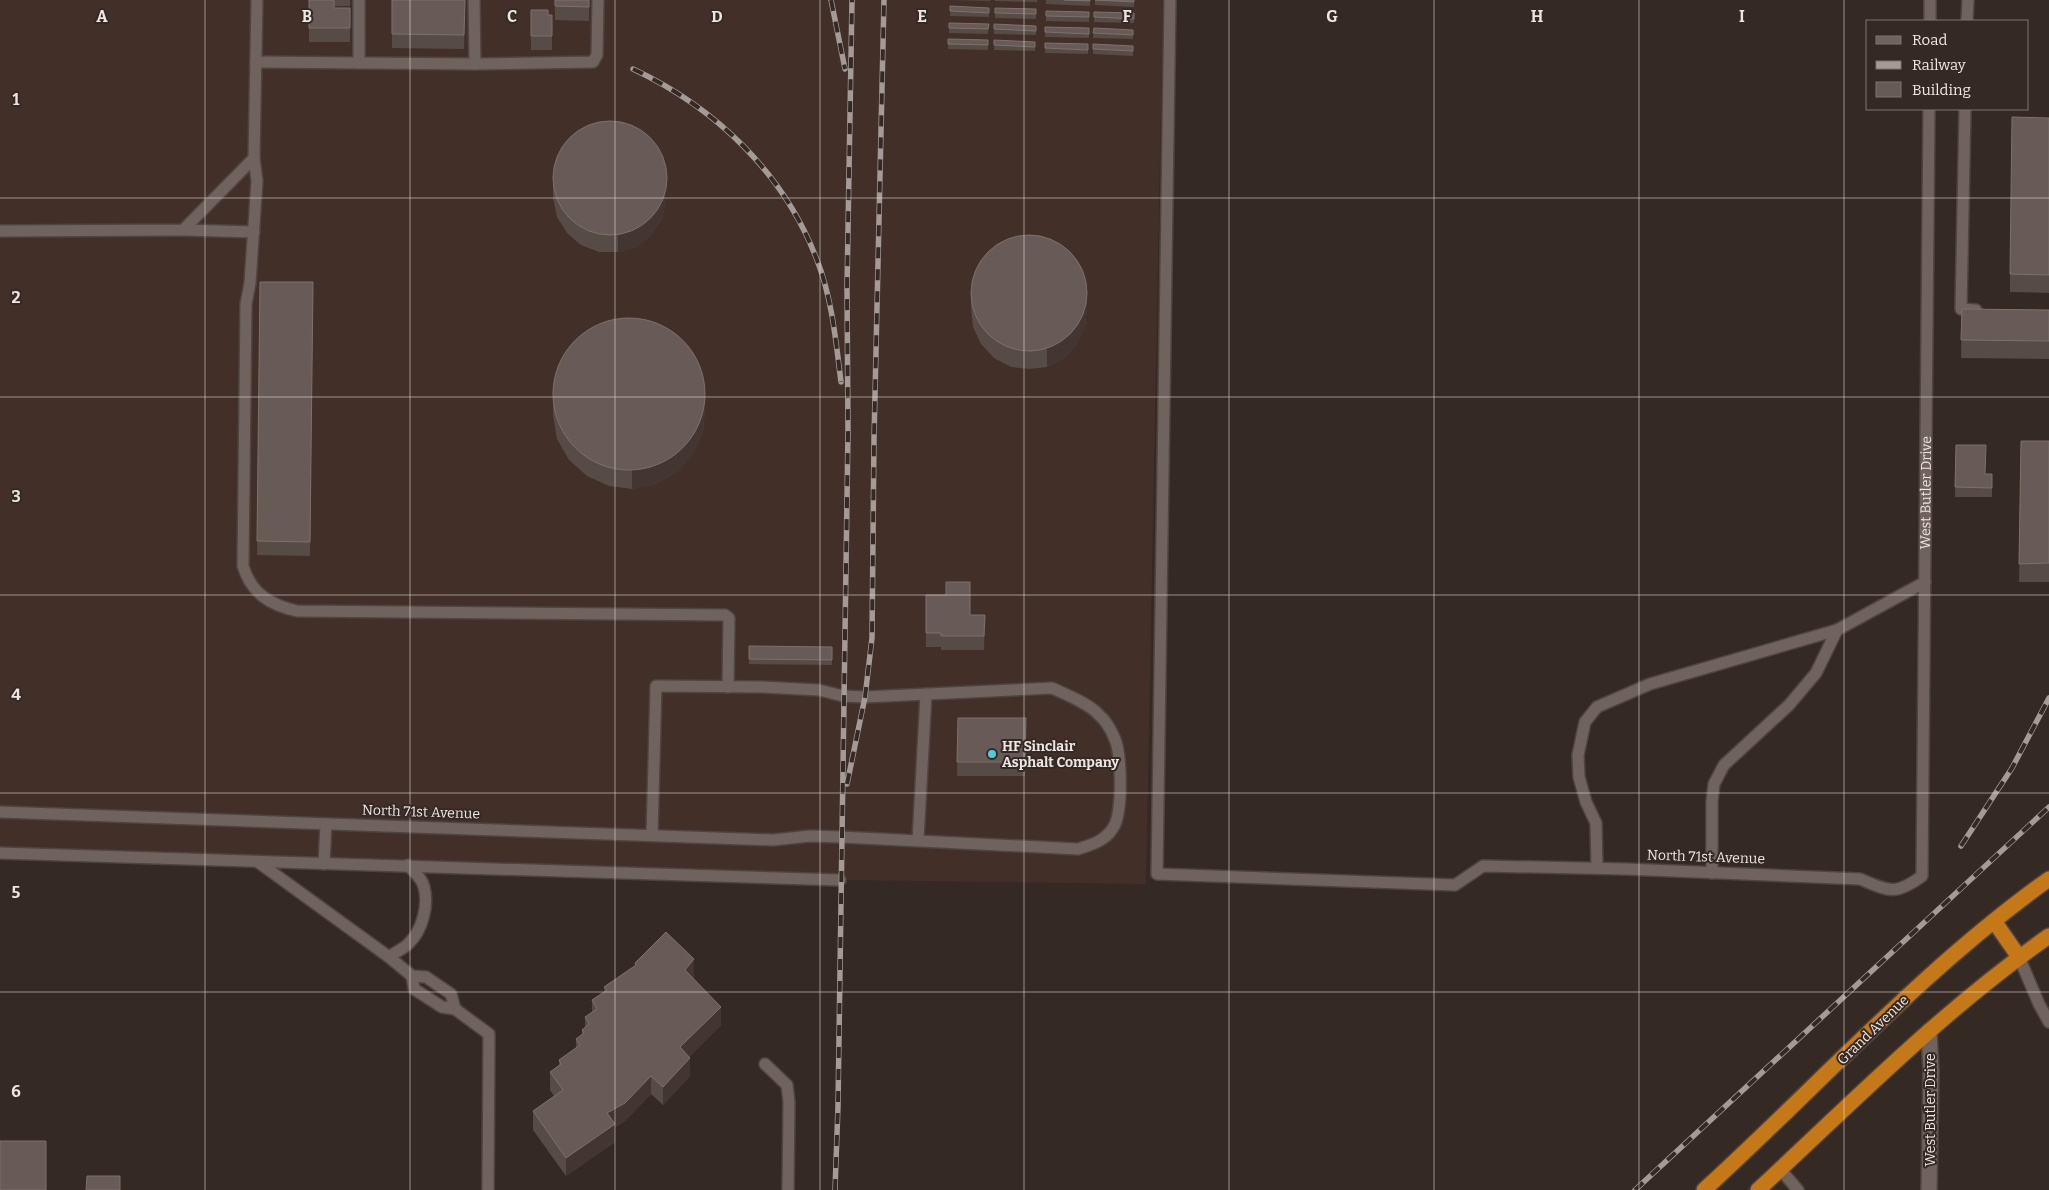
<svg xmlns="http://www.w3.org/2000/svg" width="2049" height="1190" viewBox="0 0 2049 1190" font-family="Bitter,serif">
<style>
.built{fill:#423028}
.lines{fill:none;stroke-linecap:round;stroke-linejoin:round}
.service-casing{stroke:#4e4440;stroke-width:14}
.minor-casing{stroke:#4e4440;stroke-width:18}
.trunk-casing{stroke:#4e4440;stroke-width:18}
.service{stroke:#70625d;stroke-width:11}
.minor{stroke:#70625d;stroke-width:15}
.trunk{stroke:#c57818;stroke-width:15}
.rail-casing{stroke:#a49a96;stroke-width:5.5}
.rail{stroke:#352924;stroke-width:4;stroke-dasharray:11;stroke-linecap:butt}
.wall{fill:#574b46}
.shaded-wall{fill:#433631}
.building{fill:#685b57;stroke:#7d716c}
.grid{fill:none;stroke:#eee6e2;stroke-width:1;stroke-opacity:0.55}
.poi-dot{fill:#53cadc;stroke:#352924;stroke-width:2}
.labels{text-anchor:middle;dominant-baseline:central;stroke-width:4;stroke-linejoin:round;paint-order:stroke}
.street-label{font-size:14px;fill:#eee6e2;stroke:#352924}
.poi-label{font-size:14px;font-weight:bold;fill:#eee6e2;stroke:#352924;text-anchor:start}
.grid-label{font-size:16px;text-anchor:middle;font-weight:bold;fill:#eee6e2;stroke:#352924;stroke-width:4;stroke-linejoin:round;paint-order:stroke}
</style>
<rect width="100%" height="100%" fill="#352924"/>
<path class="built" d="M 0,0 L 1163,0 L 1146,884 L 840,880 L 0,853 Z"/>
<g class="lines">
<g class="service-casing">
<g id="service">
<path id="s1" d="M 1170,0 L 1157,874 L 1455,885 L 1483,866 L 1626,869 L 1860,879 C 1889,891 1895,896 1922,876 L 1929,109"/>
<path d="M 1930,21 L 1930,0"/>
<path d="M 1967,21 L 1968,0"/>
<path d="M 256,62 L 475,64 L 474,0"/>
<path d="M 359,63 L 359,0"/>
<path d="M 475,64 L 593,62 L 597,55 L 598,0"/>
<path d="M 1965,109 L 1961,309 L 1976,310"/>
<path d="M 254,158 L 257,181 L 250,283 L 246,304 L 243,566 C 251,593 270,605 297,611 L 725,615 L 729,618 L 728,687"/>
<path d="M 183,230 L 254,232"/>
<path d="M 0,231 L 183,230 L 254,158 L 257,0"/>
<path d="M 0,812 L 773,840 L 810,836 L 841,837 L 1078,849 C 1091,845 1105,841 1113,828 C 1123,814 1122,753 1114,737 C 1111,730 1105,720 1099,715 C 1090,704 1065,694 1052,688 L 865,697 L 843,696 L 819,690 L 762,687 L 656,686 L 652,835"/>
<path d="M 918,840 L 926,694"/>
<path d="M 0,853 L 840,880"/>
<path d="M 258,862 L 389,957 L 412,976 L 426,977 L 451,994 L 455,1009"/>
<path d="M 324,864 L 326,824"/>
<path d="M 1597,868 L 1596,823 L 1586,802 L 1579,777 L 1578,755 L 1585,722 L 1597,707 L 1650,684 L 1837,630 L 1925,582"/>
<path d="M 1712,873 L 1712,801 L 1714,784 L 1724,765 L 1789,705 L 1816,673 L 1837,630"/>
<path d="M 389,957 C 395,952 404,949 409,943 C 422,931 429,905 424,887 C 422,878 414,872 408,865"/>
<path d="M 2019,957 L 2039,1004 L 2049,1022"/>
<path d="M 412,976 L 414,989 L 442,1007 L 455,1009 L 489,1034 L 488,1190"/>
<path d="M 765,1064 L 787,1085 L 789,1102 L 788,1190"/>
<path d="M 1780,1169 L 1798,1190"/>
</g>
</g>
<g class="minor-casing">
<path id="minor" d="M 1929,1031 L 1931,1071 L 1929,1190"/>
</g>
<g class="trunk-casing">
<path id="trunk" d="M 1994,921 L 2019,957
M 1704,1190 C 1818,1086 1923,969 2049,879
M 1758,1190 C 1852,1103 1943,1010 2049,936"/>
</g>
<use href="#service" class="service"/>
<use href="#minor" class="minor"/>
<use href="#trunk" class="trunk"/>
<g class="rail-casing">
<path id="rail" d="M 831,0 L 845,69
M 633,69 C 716,108 784,173 817,260 C 832,298 836,342 841,382
M 847,784 L 865,697 L 872,638 L 874,439 L 884,0
M 1961,846 L 2012,768 L 2049,698
M 835,1190 L 838,1106 L 848,432 L 847,288 L 852,0
M 1635,1190 L 2049,807"/>
</g>
<use href="#rail" class="rail"/>
</g>
<path class="wall" d="M 309,0 L 350,0 L 350,6 L 334,6 L 334,8 L 350,8 L 350,42 L 309,42 Z
M 392,0 L 465,0 L 464,49 L 392,48 Z
M 555,0 L 589,0 L 589,21 L 555,20 Z
M 952,0 L 990,0 L 990,1 Z
M 995,0 L 1037,0 L 1037,2 L 995,1 Z
M 1046,0 L 1090,0 L 1090,6 L 1046,4 Z
M 1095,0 L 1134,0 L 1134,7 L 1095,5 Z
M 950,6 L 989,8 L 989,17 L 950,16 Z
M 995,8 L 1036,9 L 1036,19 L 995,18 Z
M 531,10 L 548,15 L 552,15 L 552,50 L 531,50 Z
M 1046,11 L 1089,12 L 1089,22 L 1046,21 Z
M 1094,12 L 1134,13 L 1134,23 L 1094,22 Z
M 949,23 L 989,24 L 988,34 L 949,33 Z
M 994,24 L 1036,26 L 1036,35 L 994,34 Z
M 1045,27 L 1089,28 L 1089,38 L 1045,37 Z
M 1094,28 L 1133,30 L 1133,39 L 1093,38 Z
M 948,39 L 988,40 L 988,50 L 948,49 Z
M 994,40 L 1035,42 L 1035,51 L 994,50 Z
M 1045,43 L 1088,44 L 1088,54 L 1045,53 Z
M 1093,44 L 1133,46 L 1133,56 L 1093,54 Z
M 2049,118 L 2049,293 L 2010,292 L 2010,274 Z
M 553,180 L 666,201 L 662,219 L 651,235 L 636,247 L 618,252 L 599,252 L 581,245 L 567,233 L 557,217 L 553,198 Z
M 260,282 L 313,282 L 310,556 L 257,555 Z
M 971,291 L 1087,308 L 1085,327 L 1077,344 L 1064,358 L 1047,367 L 1029,369 L 1011,367 L 994,358 L 981,344 L 973,327 L 971,309 Z
M 1962,309 L 2049,310 L 2049,359 L 1961,358 Z
M 553,397 L 705,408 L 703,432 L 693,454 L 677,472 L 656,484 L 632,489 L 609,486 L 587,476 L 569,460 L 557,439 L 553,415 Z
M 2021,441 L 2049,441 L 2049,582 L 2019,582 Z
M 1956,445 L 1985,474 L 1992,474 L 1992,497 L 1955,497 Z
M 926,595 L 970,615 L 985,615 L 984,650 L 941,650 L 941,647 L 926,647 Z
M 749,646 L 832,647 L 832,665 L 749,664 Z
M 958,718 L 1026,718 L 1025,776 L 957,776 Z
M 635,963 L 694,978 L 693,978 L 721,1025 L 689,1057 L 690,1076 L 663,1105 L 651,1094 L 625,1121 L 615,1127 L 615,1142 L 566,1176 L 533,1130 L 533,1111 L 554,1096 L 550,1090 L 550,1072 L 559,1066 L 559,1060 L 576,1048 L 576,1039 L 582,1035 L 582,1030 L 585,1027 L 585,1017 L 592,1013 L 592,1000 L 604,992 L 604,987 L 635,966 Z"/>
<path class="shaded-wall" d="M 666,183 L 666,201 L 662,219 L 651,235 L 636,247 L 618,252 L 618,234 Z
M 1087,289 L 1087,308 L 1085,327 L 1077,344 L 1064,358 L 1047,367 L 1047,348 Z
M 705,390 L 705,408 L 703,432 L 693,454 L 677,472 L 656,484 L 632,489 L 632,470 Z
M 694,959 L 694,978 L 685,988 L 685,970 Z
M 721,1007 L 721,1025 L 680,1066 L 680,1047 Z
M 690,1058 L 690,1076 L 663,1105 L 663,1087 Z
M 651,1076 L 651,1094 L 625,1121 L 615,1127 L 615,1142 L 566,1176 L 566,1158 L 607,1113 Z"/>
<path class="building" d="M 309,0 L 334,0 L 334,8 L 350,8 L 350,28 L 309,28 Z
M 392,0 L 465,0 L 464,35 L 392,34 Z
M 555,0 L 589,0 L 589,7 L 555,6 Z
M 1064,0 L 1090,0 L 1090,1 Z
M 1095,0 L 1134,0 L 1134,2 Z
M 950,6 L 989,8 L 989,13 L 950,11 Z
M 995,8 L 1036,9 L 1036,14 L 995,13 Z
M 531,10 L 548,10 L 548,15 L 552,15 L 552,36 L 531,36 Z
M 1046,11 L 1089,12 L 1089,17 L 1046,16 Z
M 1094,12 L 1134,13 L 1134,19 L 1094,17 Z
M 949,23 L 989,24 L 988,29 L 949,28 Z
M 994,24 L 1036,26 L 1036,31 L 994,29 Z
M 1045,27 L 1089,28 L 1089,34 L 1045,32 Z
M 1094,28 L 1133,30 L 1133,35 L 1093,33 Z
M 948,39 L 988,40 L 988,45 L 948,44 Z
M 994,40 L 1035,42 L 1035,47 L 994,45 Z
M 1045,43 L 1088,44 L 1088,50 L 1045,48 Z
M 1093,44 L 1133,46 L 1133,51 L 1093,49 Z
M 2012,117 L 2049,118 L 2049,275 L 2010,274 Z
M553 178a57 57 0 1 1 114 0a57 57 0 1 1-114 0Z
M971 293a58 58 0 1 1 116 0a58 58 0 1 1-116 0Z
M 260,282 L 313,282 L 310,542 L 257,541 Z
M 1962,309 L 2049,310 L 2049,341 L 1961,340 Z
M553 394a76 76 0 1 1 152 0a76 76 0 1 1-152 0Z
M 2021,441 L 2049,441 L 2049,563 L 2019,564 Z
M 1956,445 L 1986,445 L 1985,474 L 1992,474 L 1992,488 L 1955,487 Z
M 946,582 L 970,582 L 970,615 L 985,615 L 984,636 L 941,636 L 941,633 L 926,633 L 926,595 L 946,595 Z
M 749,646 L 832,647 L 832,660 L 749,659 Z
M 958,718 L 1026,718 L 1025,762 L 957,762 Z
M 666,932 L 694,959 L 685,970 L 721,1007 L 680,1047 L 690,1058 L 663,1087 L 651,1076 L 625,1103 L 607,1113 L 615,1124 L 566,1158 L 533,1111 L 563,1090 L 550,1072 L 561,1064 L 559,1060 L 580,1045 L 576,1039 L 584,1033 L 582,1030 L 589,1024 L 585,1017 L 597,1009 L 592,1000 L 607,990 L 604,987 L 636,965 L 635,963 Z
M 0,1141 L 46,1141 L 46,1190 L 0,1190 Z
M 87,1176 L 120,1176 L 120,1190 L 86,1190 Z"/>
<path class="grid" d="M 205,0 L 205,1190M 410,0 L 410,1190M 615,0 L 615,1190M 820,0 L 820,1190M 1024,0 L 1024,1190M 1229,0 L 1229,1190M 1434,0 L 1434,1190M 1639,0 L 1639,1190M 1844,0 L 1844,1190M 0,198 L 2049,198M 0,397 L 2049,397M 0,595 L 2049,595M 0,793 L 2049,793M 0,992 L 2049,992"/>
<circle class="poi-dot" cx="992" cy="754" r="5"/>
<g class="labels">
<g class="street-label">
<text stroke="none"><textPath href="#s1" startOffset="2034">West Butler Drive</textPath></text>
<text transform="translate(421 812) rotate(2)">North 71st Avenue</text>
<text transform="translate(1706 857) rotate(2)">North 71st Avenue</text>
<text transform="translate(1873 1030) rotate(-44)">Grand Avenue</text>
<text transform="translate(1930 1110) rotate(-90)">West Butler Drive</text>
</g>
<g class="poi-label">
<text x="1002" y="746">HF Sinclair<tspan x="1002" dy="16">Asphalt Company</tspan></text>
</g>
</g>
<g class="grid-label">
<text x="102" y="22">A</text>
<text x="307" y="22">B</text>
<text x="512" y="22">C</text>
<text x="717" y="22">D</text>
<text x="922" y="22">E</text>
<text x="1127" y="22">F</text>
<text x="1332" y="22">G</text>
<text x="1537" y="22">H</text>
<text x="1742" y="22">I</text>
<text x="16" y="105">1</text>
<text x="16" y="303">2</text>
<text x="16" y="502">3</text>
<text x="16" y="700">4</text>
<text x="16" y="898">5</text>
<text x="16" y="1097">6</text>
</g>
<rect x="1866" y="20" width="162" height="90" fill="#352924" stroke="#7f7570"/>
<rect x="1876" y="36" width="25" height="8" fill="#70625d" stroke="#7f7570"/>
<text x="1912" y="45" font-size="15" fill="#eee6e2">Road</text>
<rect x="1876" y="61" width="25" height="8" fill="#a49a96" stroke="#7f7570"/>
<text x="1912" y="70" font-size="15" fill="#eee6e2">Railway</text>
<rect x="1876" y="82" width="25" height="15" fill="#685b57" stroke="#7f7570"/>
<text x="1912" y="95" font-size="15" fill="#eee6e2">Building</text>
</svg>
